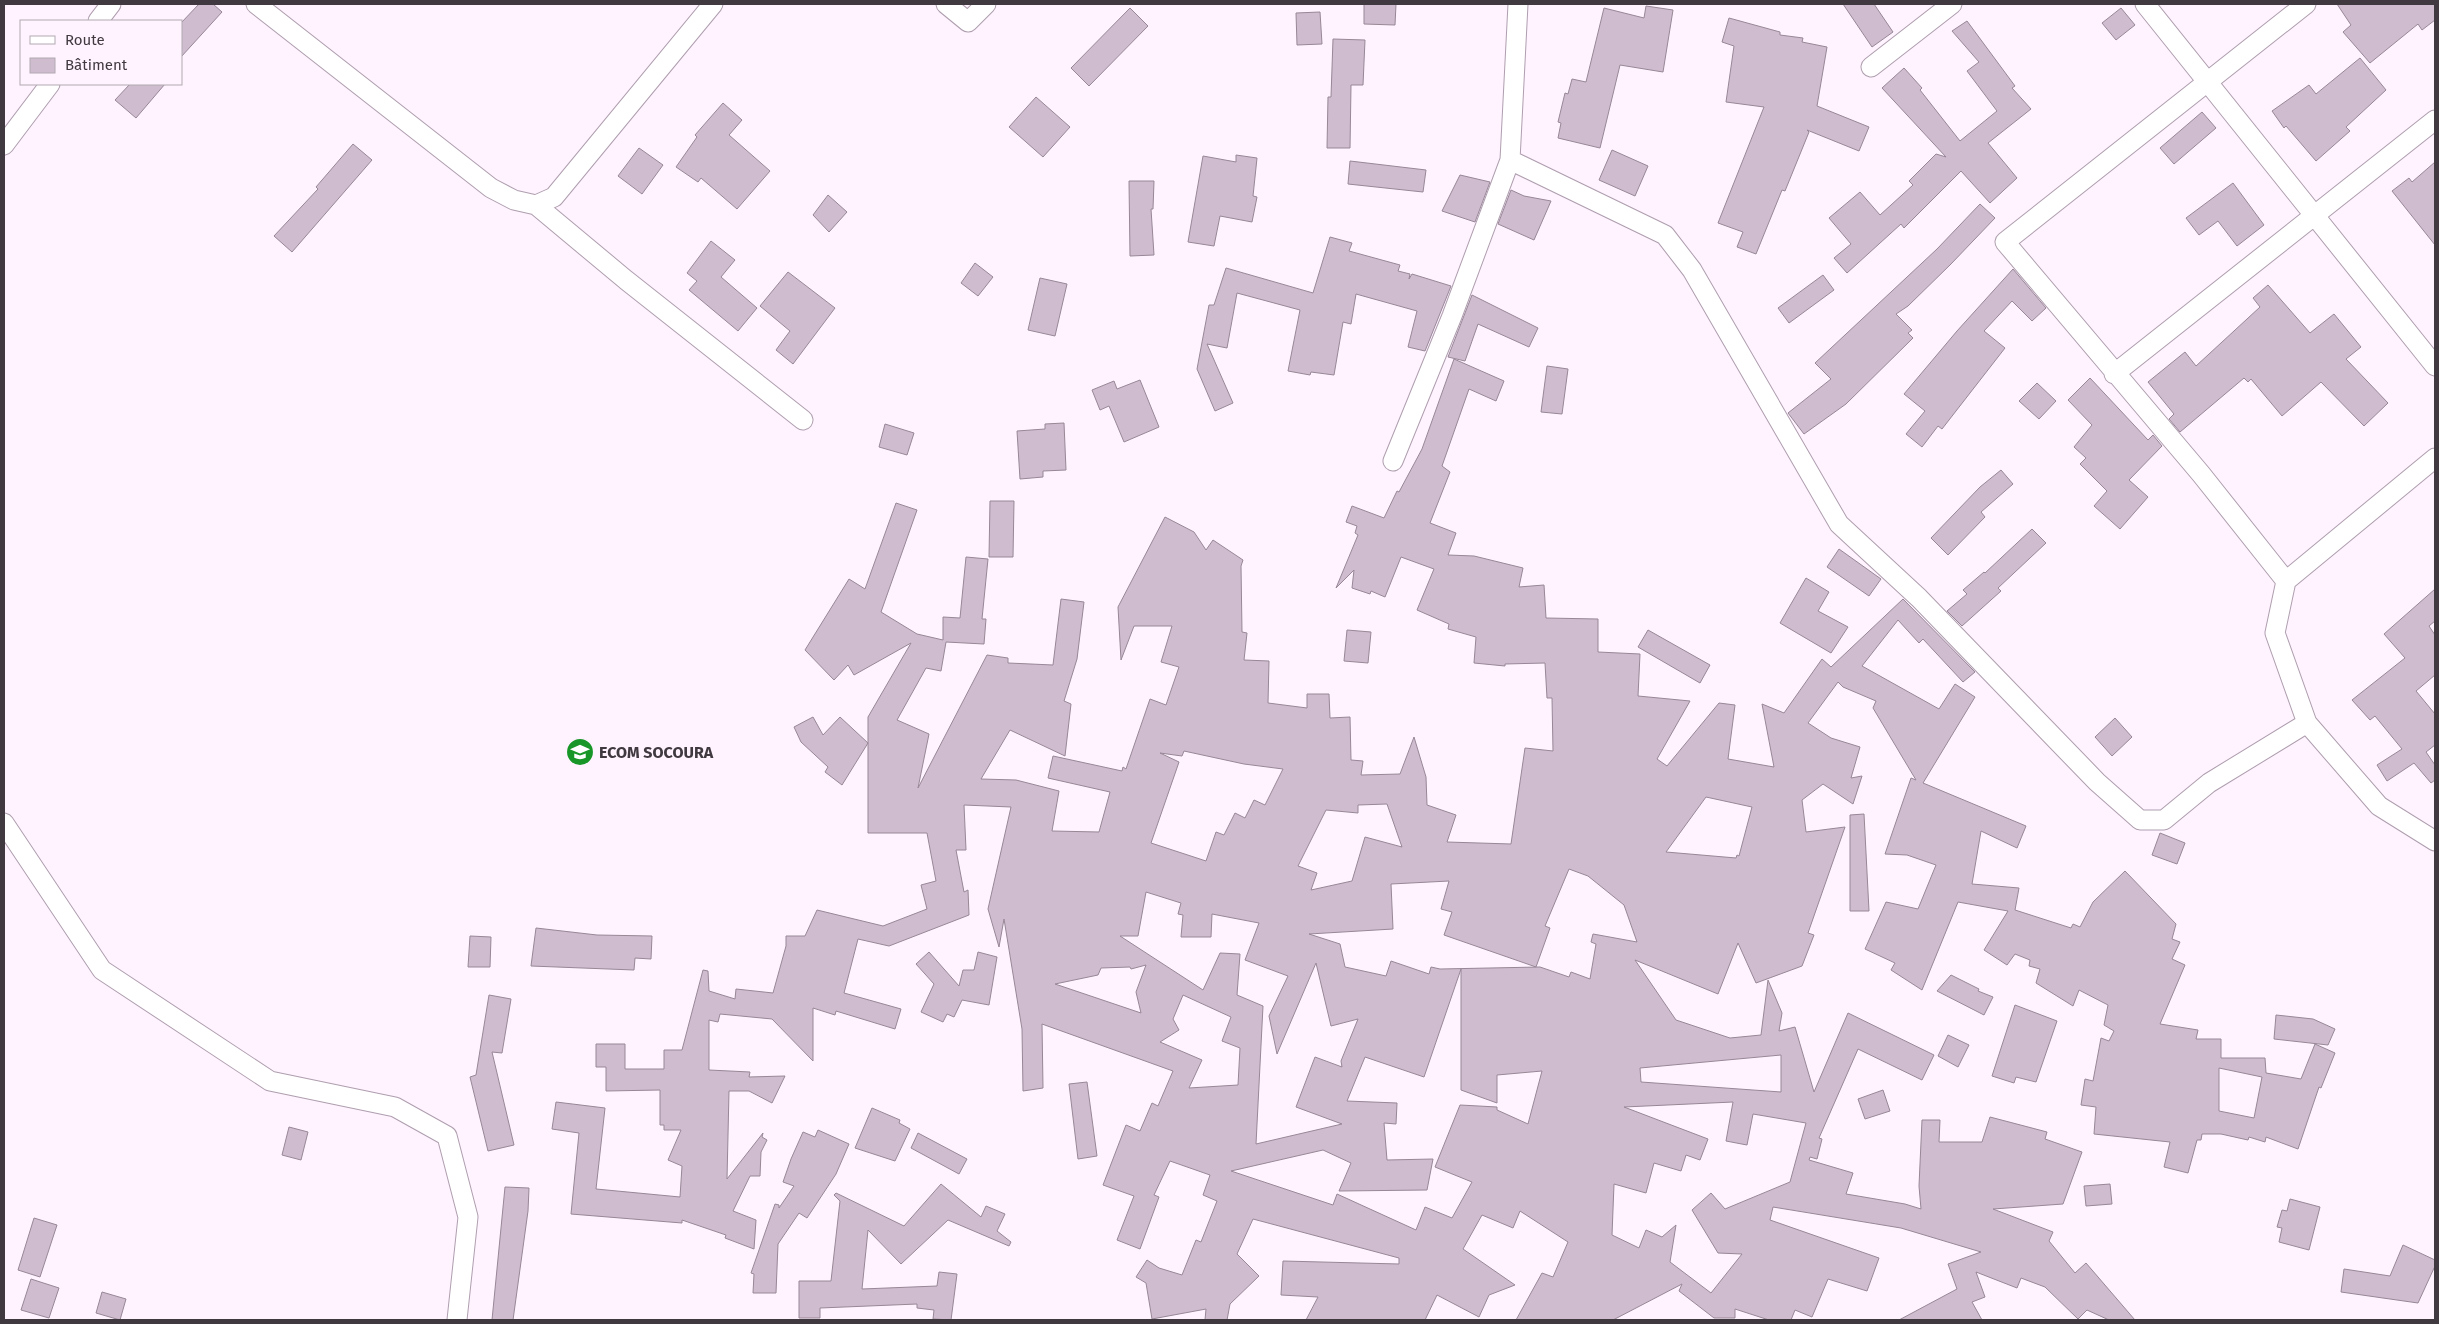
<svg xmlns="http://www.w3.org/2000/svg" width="2439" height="1324" viewBox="0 0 2439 1324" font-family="'Fira Sans',sans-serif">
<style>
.building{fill:#cfbdcf;stroke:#988797;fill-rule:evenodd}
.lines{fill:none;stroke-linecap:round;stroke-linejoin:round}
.street-casing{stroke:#af9eaf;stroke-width:21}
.street{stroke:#fff;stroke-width:19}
.labels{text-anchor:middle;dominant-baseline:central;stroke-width:4;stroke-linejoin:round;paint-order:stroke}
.poi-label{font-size:16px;font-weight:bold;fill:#403940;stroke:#fef3fe;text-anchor:start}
</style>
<rect width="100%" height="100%" fill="#fef3fe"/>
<path class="building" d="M 199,4 L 213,4 L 222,12 L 181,57 L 181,23 Z
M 1364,4 L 1396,4 L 1395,25 L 1364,24 Z
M 1843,4 L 1874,4 L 1893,32 L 1872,47 Z
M 2337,4 L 2435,4 L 2435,20 L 2422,30 L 2418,24 L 2370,63 L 2343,32 L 2351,25 Z
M 1646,6 L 1673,10 L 1663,72 L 1620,65 L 1600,148 L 1558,138 L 1561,123 L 1558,122 L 1565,93 L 1568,94 L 1572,79 L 1586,82 L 1604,8 L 1644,18 Z
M 1130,8 L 1148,26 L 1089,86 L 1071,68 Z
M 2121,8 L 2135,25 L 2116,40 L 2102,23 Z
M 1320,12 L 1322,44 L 1297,45 L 1296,13 Z
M 1729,18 L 1780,32 L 1780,35 L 1803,38 L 1802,42 L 1827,47 L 1817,106 L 1869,127 L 1859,151 L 1807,130 L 1809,132 L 1785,191 L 1782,190 L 1756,254 L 1737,247 L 1743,232 L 1718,223 L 1764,107 L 1726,102 L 1734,46 L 1722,42 Z
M 1967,21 L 2015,86 L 2012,88 L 2031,109 L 1988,143 L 2017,178 L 1990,203 L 1961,171 L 1904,228 L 1901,224 L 1847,273 L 1834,258 L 1851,244 L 1829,218 L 1860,192 L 1880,215 L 1913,185 L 1909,181 L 1936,154 L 1946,157 L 1882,88 L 1904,68 L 1922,88 L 1920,90 L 1960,141 L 1997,111 L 1967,71 L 1979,62 L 1952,31 Z
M 1333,39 L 1365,40 L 1363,85 L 1351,85 L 1350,148 L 1327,148 L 1328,97 L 1331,97 Z
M 2360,58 L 2386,90 L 2346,127 L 2350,131 L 2316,161 L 2286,126 L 2284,128 L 2272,111 L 2309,85 L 2316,94 Z
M 130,84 L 165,84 L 136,118 L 115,100 Z
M 1036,97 L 1070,127 L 1043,157 L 1009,127 Z
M 723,103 L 742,120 L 729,135 L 770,171 L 737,209 L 701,178 L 698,182 L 676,167 L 697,137 L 695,135 Z
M 2202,112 L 2216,128 L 2174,164 L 2160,148 Z
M 353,144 L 372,160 L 292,252 L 274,236 L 318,189 L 316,187 Z
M 639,148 L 663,165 L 642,194 L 618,176 Z
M 1612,150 L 1648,166 L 1635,196 L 1599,180 Z
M 1236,155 L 1257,158 L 1253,196 L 1257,197 L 1252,222 L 1220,216 L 1214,246 L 1188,242 L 1203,156 L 1236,162 Z
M 1350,161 L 1426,170 L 1423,192 L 1348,184 Z
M 2435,162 L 2435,245 L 2392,191 L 2409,178 L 2412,182 Z
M 1460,175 L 1490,182 L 1475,222 L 1442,211 Z
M 1129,181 L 1154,181 L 1153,209 L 1151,209 L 1154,255 L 1130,256 Z
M 2233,183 L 2264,225 L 2237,246 L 2218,221 L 2199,235 L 2186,218 Z
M 1511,190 L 1524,196 L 1551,201 L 1534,240 L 1498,224 Z
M 828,195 L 847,212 L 829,232 L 813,215 Z
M 1980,204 L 1995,218 L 1951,264 L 1908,306 L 1896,314 L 1912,330 L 1908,333 L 1913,338 L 1846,404 L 1804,434 L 1788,413 L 1831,379 L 1815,363 L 1937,249 Z
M 1330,237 L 1352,243 L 1349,251 L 1400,265 L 1398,271 L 1410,274 L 1409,279 L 1412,274 L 1451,286 L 1425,351 L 1408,347 L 1417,311 L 1356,294 L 1351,324 L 1343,322 L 1334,375 L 1311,372 L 1310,375 L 1288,371 L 1300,310 L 1237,293 L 1227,348 L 1207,344 L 1233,403 L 1215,411 L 1197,369 L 1209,305 L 1214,305 L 1226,268 L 1313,293 Z
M 711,241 L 735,260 L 721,277 L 757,308 L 738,331 L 689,290 L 697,281 L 687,273 Z
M 975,263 L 993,277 L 978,296 L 961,283 Z
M 2013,269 L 2046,308 L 2032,321 L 2012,301 L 1984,331 L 2005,348 L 1942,429 L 1938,426 L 1922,447 L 1906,434 L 1925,411 L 1904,394 L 1957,331 Z
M 788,272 L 835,308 L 793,364 L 776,350 L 790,331 L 760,306 Z
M 1823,275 L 1834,290 L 1789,323 L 1778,308 Z
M 1040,278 L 1067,284 L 1055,336 L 1028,330 Z
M 2268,285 L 2310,333 L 2334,314 L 2361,347 L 2346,359 L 2388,403 L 2364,426 L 2321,382 L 2282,416 L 2251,379 L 2248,382 L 2244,378 L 2180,432 L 2169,419 L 2174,414 L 2148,382 L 2185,352 L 2196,366 L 2260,307 L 2253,298 Z
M 1472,295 L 1538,328 L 1529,347 L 1478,324 L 1465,361 L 1448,357 Z
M 1454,359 L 1504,381 L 1496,401 L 1469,389 L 1442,466 L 1450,472 L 1430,523 L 1456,533 L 1448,555 L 1474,556 L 1523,568 L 1519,587 L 1544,585 L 1546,618 L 1598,619 L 1598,652 L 1640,654 L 1638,696 L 1690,701 L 1657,759 L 1667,766 L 1719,703 L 1735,705 L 1728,759 L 1774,767 L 1762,704 L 1784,713 L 1822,659 L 1831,667 L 1903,599 L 1975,672 L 1963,682 L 1923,639 L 1919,643 L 1898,620 L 1862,666 L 1939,709 L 1955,684 L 1975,697 L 1923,783 L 2026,826 L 2017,848 L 1981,831 L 1972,884 L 2019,888 L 2015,910 L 2071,928 L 2073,924 L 2080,927 L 2093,902 L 2125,871 L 2176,924 L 2172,939 L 2180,942 L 2172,959 L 2185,965 L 2160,1024 L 2198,1030 L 2196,1039 L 2221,1039 L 2221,1058 L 2265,1058 L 2266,1073 L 2301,1079 L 2315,1044 L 2335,1053 L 2321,1088 L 2319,1087 L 2298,1149 L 2266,1137 L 2265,1142 L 2249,1137 L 2248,1140 L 2221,1134 L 2202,1134 L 2201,1140 L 2197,1140 L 2188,1173 L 2164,1167 L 2170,1142 L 2094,1134 L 2096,1107 L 2081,1105 L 2085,1079 L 2093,1081 L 2101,1038 L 2109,1041 L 2114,1031 L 2104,1025 L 2108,1005 L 2079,990 L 2073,1006 L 2036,983 L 2040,969 L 2029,966 L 2030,960 L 2015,954 L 2007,965 L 1984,950 L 2008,911 L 1958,902 L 1922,990 L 1891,970 L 1895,963 L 1865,949 L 1886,902 L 1918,909 L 1936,865 L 1907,855 L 1885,854 L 1911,778 L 1916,780 L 1873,708 L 1876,701 L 1843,687 L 1838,682 L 1808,723 L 1831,738 L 1860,747 L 1851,778 L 1862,776 L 1853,804 L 1823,784 L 1802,800 L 1806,832 L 1845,827 L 1808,933 L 1814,935 L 1802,966 L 1756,983 L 1738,943 L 1718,994 L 1635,960 L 1676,1020 L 1730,1038 L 1761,1035 L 1768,980 L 1782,1013 L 1779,1031 L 1795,1027 L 1814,1092 L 1848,1013 L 1934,1055 L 1922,1080 L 1858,1049 L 1819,1138 L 1822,1139 L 1817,1159 L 1810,1157 L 1809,1160 L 1853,1173 L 1846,1194 L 1905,1204 L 1921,1209 L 1919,1186 L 1922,1120 L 1940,1120 L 1939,1142 L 1982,1142 L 1990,1117 L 2047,1132 L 2045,1139 L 2082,1152 L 2063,1204 L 1993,1209 L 2053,1232 L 2049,1241 L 2075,1273 L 2086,1263 L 2135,1320 L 2109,1320 L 2087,1310 L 2078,1319 L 2045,1287 L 2021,1278 L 2017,1288 L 1976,1272 L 1985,1297 L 1972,1302 L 1982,1320 L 1899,1320 L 1957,1289 L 1948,1264 L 1981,1252 L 1901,1228 L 1773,1207 L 1770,1220 L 1879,1258 L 1867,1291 L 1828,1279 L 1812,1317 L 1795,1310 L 1791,1320 L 1769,1320 L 1735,1309 L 1735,1318 L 1714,1318 L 1679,1291 L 1682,1284 L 1613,1320 L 1516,1320 L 1542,1273 L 1553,1277 L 1568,1242 L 1520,1211 L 1513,1228 L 1482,1215 L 1463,1249 L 1515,1285 L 1489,1295 L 1479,1317 L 1437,1295 L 1425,1320 L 1306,1320 L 1318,1297 L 1281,1295 L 1283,1261 L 1399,1264 L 1399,1258 L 1253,1219 L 1237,1254 L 1259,1276 L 1230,1304 L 1227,1320 L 1205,1320 L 1206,1309 L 1152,1319 L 1146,1283 L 1136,1277 L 1147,1260 L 1159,1268 L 1182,1275 L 1196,1240 L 1201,1242 L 1217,1201 L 1203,1195 L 1210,1175 L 1170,1161 L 1154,1195 L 1159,1197 L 1140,1249 L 1117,1240 L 1134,1196 L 1103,1185 L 1126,1125 L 1140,1131 L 1152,1103 L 1158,1106 L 1173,1071 L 1042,1024 L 1043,1088 L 1023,1091 L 1022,1029 L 1004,919 L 999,947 L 988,909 L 1011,807 L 964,805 L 966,850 L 956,850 L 964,892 L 968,890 L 969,915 L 889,946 L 858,939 L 844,993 L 901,1009 L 895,1029 L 836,1011 L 835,1015 L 813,1008 L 813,1061 L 772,1019 L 720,1014 L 718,1022 L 709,1020 L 709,1070 L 750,1072 L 749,1077 L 785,1076 L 772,1103 L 749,1091 L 729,1091 L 727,1179 L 763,1133 L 762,1137 L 767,1140 L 761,1152 L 760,1176 L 750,1176 L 733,1211 L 756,1220 L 754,1249 L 725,1238 L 726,1235 L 682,1220 L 682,1223 L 571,1214 L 579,1133 L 552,1129 L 556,1102 L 605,1108 L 596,1189 L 680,1197 L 682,1166 L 668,1160 L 681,1130 L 664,1130 L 664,1125 L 660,1125 L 660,1090 L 606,1091 L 606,1067 L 596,1067 L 596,1044 L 625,1044 L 625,1069 L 664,1069 L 664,1050 L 682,1050 L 703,970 L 708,971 L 709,991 L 735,999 L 736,989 L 773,993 L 786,946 L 786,936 L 805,936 L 817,910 L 883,926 L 927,909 L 921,885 L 936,881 L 927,833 L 868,833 L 868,717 L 911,643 L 854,675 L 848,665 L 834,680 L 805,650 L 849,579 L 865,589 L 896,503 L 917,510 L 881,612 L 917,634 L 943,640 L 943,617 L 960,618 L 966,557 L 988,559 L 982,619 L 986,619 L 984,644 L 946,642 L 941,671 L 926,668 L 897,720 L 929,734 L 918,788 L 987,655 L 1008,658 L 1008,663 L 1053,665 L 1061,599 L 1084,602 L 1077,659 L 1064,701 L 1071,704 L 1065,756 L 1010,730 L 981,779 L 1016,780 L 1059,791 L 1052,831 L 1099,832 L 1110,792 L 1048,778 L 1053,756 L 1122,771 L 1123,767 L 1126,769 L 1150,699 L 1166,705 L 1179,667 L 1161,662 L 1172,626 L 1134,626 L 1121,660 L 1118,607 L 1165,517 L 1194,532 L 1206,550 L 1213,540 L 1243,560 L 1241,566 L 1242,632 L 1247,633 L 1244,660 L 1269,661 L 1268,703 L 1307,708 L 1307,694 L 1329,694 L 1330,718 L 1350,717 L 1351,760 L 1363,761 L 1361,775 L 1400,774 L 1414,737 L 1426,777 L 1427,805 L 1456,815 L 1447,842 L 1511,844 L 1525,748 L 1553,751 L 1552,698 L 1547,698 L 1545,663 L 1505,664 L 1505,666 L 1474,663 L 1476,637 L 1448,629 L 1449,624 L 1417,610 L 1434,569 L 1401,557 L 1385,597 L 1371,591 L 1370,594 L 1352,588 L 1354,570 L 1336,588 L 1358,535 L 1355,533 L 1357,526 L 1346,522 L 1352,506 L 1384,518 L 1397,491 L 1399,492 L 1422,449 ZM 1184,751 L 1244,764 L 1283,769 L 1265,805 L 1254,800 L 1245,818 L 1235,813 L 1224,835 L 1216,832 L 1206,861 L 1151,843 L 1179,762 L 1160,753 L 1182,756 ZM 1706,797 L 1752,807 L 1739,856 L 1737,855 L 1736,858 L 1666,852 ZM 1387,804 L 1402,847 L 1365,837 L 1352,881 L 1311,890 L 1317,873 L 1298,866 L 1326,810 L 1358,813 L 1358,805 ZM 1569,869 L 1588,876 L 1624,905 L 1637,942 L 1593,934 L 1591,942 L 1596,944 L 1590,979 L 1571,972 L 1569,977 L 1540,967 L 1440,969 L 1431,967 L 1429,974 L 1391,961 L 1386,976 L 1345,967 L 1340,944 L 1309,934 L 1393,929 L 1391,884 L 1449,881 L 1441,909 L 1452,912 L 1444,935 L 1536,967 L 1550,928 L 1545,926 ZM 1146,892 L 1181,903 L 1178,914 L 1183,915 L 1181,937 L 1211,937 L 1212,914 L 1259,923 L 1245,960 L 1288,976 L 1269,1016 L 1277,1054 L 1316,963 L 1331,1026 L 1358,1019 L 1341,1061 L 1342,1067 L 1315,1057 L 1296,1107 L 1342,1124 L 1256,1144 L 1263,1006 L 1237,995 L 1240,954 L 1220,953 L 1203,990 L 1120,936 L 1138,936 ZM 1146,965 L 1136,992 L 1141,1013 L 1055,984 L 1098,975 L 1101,968 L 1130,967 L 1131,969 ZM 1461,969 L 1461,1090 L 1497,1103 L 1497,1075 L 1542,1071 L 1528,1124 L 1497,1110 L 1497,1107 L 1460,1105 L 1435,1167 L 1472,1182 L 1452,1218 L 1425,1207 L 1416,1230 L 1337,1194 L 1333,1205 L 1231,1171 L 1323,1150 L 1351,1163 L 1339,1191 L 1427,1190 L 1433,1159 L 1387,1160 L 1384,1123 L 1396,1124 L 1397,1103 L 1347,1101 L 1365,1057 L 1424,1077 ZM 1183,995 L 1231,1017 L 1222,1041 L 1240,1048 L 1238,1085 L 1189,1088 L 1202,1060 L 1160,1042 L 1179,1030 L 1173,1019 ZM 1781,1055 L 1781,1092 L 1641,1082 L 1640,1068 ZM 2219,1068 L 2262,1077 L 2254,1118 L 2219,1111 ZM 1733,1102 L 1726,1141 L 1747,1145 L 1753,1114 L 1806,1123 L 1790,1182 L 1725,1209 L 1711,1193 L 1692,1210 L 1718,1253 L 1742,1254 L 1711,1293 L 1670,1262 L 1676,1225 L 1662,1237 L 1646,1230 L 1639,1248 L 1612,1235 L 1614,1184 L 1646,1193 L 1654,1163 L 1681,1171 L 1686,1155 L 1700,1160 L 1708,1139 L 1624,1107 Z
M 1547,366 L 1568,369 L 1562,414 L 1541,412 Z
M 2090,378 L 2148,440 L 2153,435 L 2162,446 L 2129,480 L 2148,497 L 2120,529 L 2094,506 L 2107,491 L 2080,464 L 2086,458 L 2074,447 L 2092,425 L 2068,400 Z
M 1140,380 L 1159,427 L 1124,442 L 1109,406 L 1100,410 L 1092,390 L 1114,381 L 1117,389 Z
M 2037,383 L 2056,401 L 2039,419 L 2019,401 Z
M 1064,423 L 1066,470 L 1043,471 L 1043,477 L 1020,479 L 1017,431 L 1045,429 L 1045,424 Z
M 885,424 L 914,433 L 907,455 L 879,447 Z
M 2001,470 L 2013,484 L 1981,512 L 1985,517 L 1948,555 L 1931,538 L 1980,487 Z
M 990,501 L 1014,501 L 1013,557 L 989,557 Z
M 2032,529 L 2046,543 L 1998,588 L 2001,591 L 1962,626 L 1947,611 L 1967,594 L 1963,590 L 1984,572 L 1985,573 Z
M 1839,549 L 1881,579 L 1869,596 L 1827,567 Z
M 1806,578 L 1829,592 L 1818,611 L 1848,627 L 1831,653 L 1780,623 Z
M 2435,589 L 2435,621 L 2429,626 L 2435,635 L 2435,675 L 2416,691 L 2435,714 L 2435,745 L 2426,752 L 2435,765 L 2435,780 L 2431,783 L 2414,763 L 2387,781 L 2377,765 L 2402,749 L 2375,716 L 2370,720 L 2352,700 L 2405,658 L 2384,634 Z
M 1347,630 L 1371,632 L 1368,663 L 1344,661 Z
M 1648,630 L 1710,665 L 1700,683 L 1638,647 Z
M 813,717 L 823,735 L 840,717 L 868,743 L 842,785 L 825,772 L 828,767 L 801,742 L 794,727 Z
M 2115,718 L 2132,737 L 2112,756 L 2095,737 Z
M 1864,814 L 1869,911 L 1850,911 L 1850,815 Z
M 2160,833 L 2185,843 L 2177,864 L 2152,855 Z
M 536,928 L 597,935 L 652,936 L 651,959 L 635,958 L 634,970 L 531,966 Z
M 470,936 L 491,937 L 490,967 L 468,967 Z
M 929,952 L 959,986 L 963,970 L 974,970 L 978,952 L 997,957 L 989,1005 L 962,1000 L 954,1017 L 947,1014 L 943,1022 L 921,1012 L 934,984 L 916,964 Z
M 1951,975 L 1979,989 L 1978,991 L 1993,997 L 1984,1015 L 1937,991 Z
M 489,995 L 511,999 L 502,1053 L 492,1052 L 514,1145 L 488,1151 L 470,1077 L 476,1075 Z
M 2015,1005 L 2057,1021 L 2036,1082 L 2016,1077 L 2014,1083 L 1992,1076 Z
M 2276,1015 L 2313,1019 L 2335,1029 L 2328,1045 L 2274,1039 Z
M 1948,1035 L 1969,1045 L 1958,1067 L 1938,1056 Z
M 1087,1082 L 1097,1156 L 1078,1159 L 1069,1084 Z
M 1883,1090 L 1890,1111 L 1865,1119 L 1858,1099 Z
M 872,1108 L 900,1120 L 899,1123 L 910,1129 L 895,1161 L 855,1148 Z
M 289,1127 L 308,1132 L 301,1160 L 282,1155 Z
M 818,1130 L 849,1144 L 836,1174 L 807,1218 L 799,1213 L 778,1244 L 776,1293 L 753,1293 L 754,1274 L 751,1273 L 775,1204 L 779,1205 L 779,1208 L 794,1186 L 783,1182 L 791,1159 L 803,1132 L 815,1137 Z
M 918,1133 L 967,1159 L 959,1174 L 911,1148 Z
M 941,1184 L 981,1217 L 986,1206 L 1005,1214 L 997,1231 L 1011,1242 L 1009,1246 L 948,1220 L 901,1264 L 868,1230 L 862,1289 L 937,1286 L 939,1272 L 957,1274 L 951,1320 L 933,1319 L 934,1310 L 917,1308 L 917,1304 L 820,1308 L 820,1318 L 799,1318 L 799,1281 L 831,1281 L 840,1201 L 834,1195 L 836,1193 L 904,1226 Z
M 2110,1184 L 2112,1204 L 2086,1206 L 2084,1186 Z
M 505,1187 L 529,1188 L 528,1211 L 513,1320 L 492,1320 Z
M 2290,1199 L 2320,1207 L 2309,1250 L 2279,1242 L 2282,1228 L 2277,1227 L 2282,1210 L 2287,1211 Z
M 34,1218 L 57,1225 L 40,1277 L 18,1270 Z
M 2403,1245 L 2435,1260 L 2435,1266 L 2418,1303 L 2341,1292 L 2344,1269 L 2390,1276 Z
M 31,1279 L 59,1288 L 49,1318 L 21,1310 Z
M 102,1292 L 126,1299 L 120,1320 L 96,1313 Z"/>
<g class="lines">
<g class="street-casing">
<path id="street" d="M 256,4 L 491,188 L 514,200 L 536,205 L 554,197 L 713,4
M 946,4 L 968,22 L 986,4
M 2145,4 L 2435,366
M 2306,4 L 2005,242 L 2201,474 L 2286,581 L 2275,633 L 2307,723 L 2379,806 L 2435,841
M 98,21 L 111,4
M 1871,67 L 1952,4
M 4,145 L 50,84
M 1510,160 L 1665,235 L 1692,270 L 1839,524 L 1919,598 L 2097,782 L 2140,820 L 2164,820 L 2209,783 L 2307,723
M 536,205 L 626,280 L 803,420
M 2114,374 L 2435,120
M 1393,461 L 1452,316 L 1510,160 L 1518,4
M 2286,581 L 2435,458
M 4,823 L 102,970 L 270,1081 L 395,1107 L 447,1136 L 468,1217 L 457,1320"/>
</g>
<use href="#street" class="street"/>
</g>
<defs>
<g id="school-disc" transform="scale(1.4375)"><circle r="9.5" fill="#189628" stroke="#fef3fe"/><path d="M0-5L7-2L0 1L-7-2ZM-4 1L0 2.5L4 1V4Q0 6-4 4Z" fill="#fff"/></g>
</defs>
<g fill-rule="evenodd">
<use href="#school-disc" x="580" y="752"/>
</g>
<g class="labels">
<g class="poi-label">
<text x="599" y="752">ECOM SOCOURA</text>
</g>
</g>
<rect width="2439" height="1324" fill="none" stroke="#403940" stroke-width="10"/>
<rect x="20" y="20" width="162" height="65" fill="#fef3fe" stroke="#b2a9b2"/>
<rect x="30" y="36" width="25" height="8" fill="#ffffff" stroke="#b2a9b2"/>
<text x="65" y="45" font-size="15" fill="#403940">Route</text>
<rect x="30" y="58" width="25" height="15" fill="#cfbdcf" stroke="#b2a9b2"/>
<text x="65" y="70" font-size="15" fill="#403940">Bâtiment</text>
</svg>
